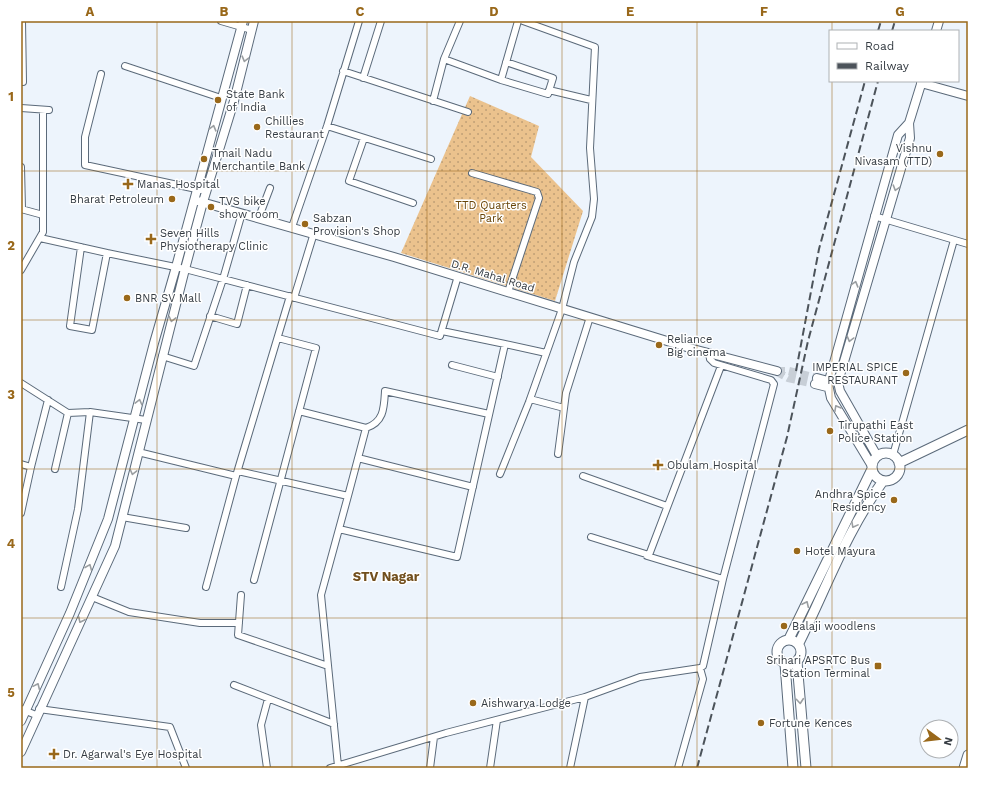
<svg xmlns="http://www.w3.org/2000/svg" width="989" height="789" viewBox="0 0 989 789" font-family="'Work Sans',sans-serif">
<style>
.grass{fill:url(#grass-dots)}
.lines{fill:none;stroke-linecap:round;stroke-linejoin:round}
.secondary-tunnel{stroke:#c8cfd7;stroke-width:8;stroke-dasharray:8 4;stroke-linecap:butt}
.street-casing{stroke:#5b6a7a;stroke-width:8}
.secondary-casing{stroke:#5b6a7a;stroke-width:10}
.primary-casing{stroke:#5b6a7a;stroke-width:11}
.street{stroke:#fff;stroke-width:6}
.secondary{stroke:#fff;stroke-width:8}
.primary{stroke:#fff;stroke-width:9}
.rail{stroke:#4c535a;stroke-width:2;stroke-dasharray:8 4;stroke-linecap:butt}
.oneway{stroke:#9a9ea1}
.grid{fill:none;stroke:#99681a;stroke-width:1;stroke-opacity:0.55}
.poi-dot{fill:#99681a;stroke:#fff;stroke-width:1.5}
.labels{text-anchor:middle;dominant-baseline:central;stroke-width:3;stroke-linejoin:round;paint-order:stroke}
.poi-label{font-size:11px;fill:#353c43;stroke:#fff;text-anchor:start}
.park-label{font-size:11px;fill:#684407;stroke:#fff}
.street-label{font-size:11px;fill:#353c43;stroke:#fff}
.quarter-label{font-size:13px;font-weight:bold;fill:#724f1d;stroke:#fff}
.neatline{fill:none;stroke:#99681a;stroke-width:1.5}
.grid-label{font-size:13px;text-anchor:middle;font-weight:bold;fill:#99681a}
</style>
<defs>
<pattern id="grass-dots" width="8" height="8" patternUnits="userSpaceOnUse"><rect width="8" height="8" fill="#ebc28d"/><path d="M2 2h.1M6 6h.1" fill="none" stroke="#bf9f75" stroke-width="1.8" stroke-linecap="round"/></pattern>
</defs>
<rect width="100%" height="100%" fill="#edf4fc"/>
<path class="grass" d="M 470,96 L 539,126 L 531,157 L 583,211 L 555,301 L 401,253 Z"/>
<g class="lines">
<path class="secondary-tunnel" d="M 777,371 L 789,371 L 817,378
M 777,372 L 788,378 L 815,384"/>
<g class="street-casing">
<path id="street" d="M 221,21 L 252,30
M 444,59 L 501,80 L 548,94 L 553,78 L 506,62
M 125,66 L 221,98
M 343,71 L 468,112
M 101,74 L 85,137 L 85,165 L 201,190
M 363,78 L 381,21
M 501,80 L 518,21
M 21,82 L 23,82 L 22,21
M 549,90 L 591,100
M 433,101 L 444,59 L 460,21
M 21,108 L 49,110
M 327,126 L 431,159
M 364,138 L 349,181 L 413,203
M 21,167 L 22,209
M 472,173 L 537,192 L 539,198 L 508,292
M 21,209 L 43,215 L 43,110
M 874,216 L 968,244
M 259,217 L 270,188
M 292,227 L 327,126 L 359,21
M 40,238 L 107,253 L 92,330 L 70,326 L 81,247
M 107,253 L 185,269 L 440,336 L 458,276
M 21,270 L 43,232 L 43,215
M 294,298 L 314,233
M 210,316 L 237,324 L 247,285
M 505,344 L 546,353
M 162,356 L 194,366 L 223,279 L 242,213
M 452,365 L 498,377
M 21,383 L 68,413 L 55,469
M 530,399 L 564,408
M 68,413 L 90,412
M 366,428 C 384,422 384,408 385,391 L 489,414
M 138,452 L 236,476
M 558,454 L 566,393 L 590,317
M 893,455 L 954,240
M 358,458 L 473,487
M 21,464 L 31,467 L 21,513
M 31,467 L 48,400
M 238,471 L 348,496 L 366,428 L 299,411
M 500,474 L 529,402 L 562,309 L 574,262 L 592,217 L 594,199 L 590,148 L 595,47 L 523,21
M 583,476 L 667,506
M 122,517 L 186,528
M 339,529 L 457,557 L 505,344 L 442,331
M 591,537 L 649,555 L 721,366
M 647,556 L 723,579
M 254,580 L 316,348 L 278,338
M 61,587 L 78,509 L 90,412 L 146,420
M 206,587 L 236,476 L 290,296
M 241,595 L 238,635 L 328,666
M 92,597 L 129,612 L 200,623 L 239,623
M 234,685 L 334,724
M 21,709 L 36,715
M 39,709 L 170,727 L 186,768
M 338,766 L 321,595 L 348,496
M 267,768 L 261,725 L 268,699
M 330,768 L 446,733 L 585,697 L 640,677 L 700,668 L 703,666 L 723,579 L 774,384 L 771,380 L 714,363 L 710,359 L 709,353
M 430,768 L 434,737
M 490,768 L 497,720
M 570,768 L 585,697
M 678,768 L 703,679 L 700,668"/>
</g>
<g class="secondary-casing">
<path id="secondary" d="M 936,31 L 939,21
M 921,83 L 968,96
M 198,201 L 394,257 L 693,349 L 777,371
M 817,378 L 828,381
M 815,384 L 827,387
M 877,456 L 840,391 L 838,382 L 910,138 L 909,123 L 922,81
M 872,466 L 831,398 L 828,384 L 898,135 L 909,123
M 21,721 L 70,613 L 108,519 L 154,343 L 176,267 L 243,21
M 21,752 L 115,546 L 185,269 L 203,202 L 234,101 L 254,21"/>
</g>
<g class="primary-casing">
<path id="primary" d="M872 467a14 14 0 1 1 28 0a14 14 0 1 1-28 0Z
M 899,463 L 968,430
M 789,639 L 872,469
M777 652a12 12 0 1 1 24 0a12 12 0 1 1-24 0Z
M 799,643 C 827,587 846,532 883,481
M 797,662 L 806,768
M 785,664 L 793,768
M 964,768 L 968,755"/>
</g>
<use href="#street" class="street"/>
<use href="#secondary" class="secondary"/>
<use href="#primary" class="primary"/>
<path class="rail" d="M 878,31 L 881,21
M 892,31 L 895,21
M 796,371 L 819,249 L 865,81
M 697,768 L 787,437 L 808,341 L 878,81"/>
</g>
<defs><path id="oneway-chevron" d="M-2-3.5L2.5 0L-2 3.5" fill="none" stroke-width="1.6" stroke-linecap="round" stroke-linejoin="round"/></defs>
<g class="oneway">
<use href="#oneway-chevron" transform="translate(245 59) rotate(105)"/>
<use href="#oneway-chevron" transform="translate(213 128) rotate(-75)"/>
<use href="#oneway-chevron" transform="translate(896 188) rotate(107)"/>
<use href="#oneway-chevron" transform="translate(855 284) rotate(-74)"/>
<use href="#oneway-chevron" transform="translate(172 319) rotate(104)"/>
<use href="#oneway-chevron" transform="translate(850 339) rotate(105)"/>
<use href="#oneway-chevron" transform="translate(139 402) rotate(-76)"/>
<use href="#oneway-chevron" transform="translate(837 408) rotate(-119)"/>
<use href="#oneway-chevron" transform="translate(133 472) rotate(104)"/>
<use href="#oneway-chevron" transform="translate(854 525) rotate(118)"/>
<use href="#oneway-chevron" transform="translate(89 567) rotate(-68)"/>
<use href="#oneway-chevron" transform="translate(806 604) rotate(-65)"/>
<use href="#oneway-chevron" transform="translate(81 620) rotate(115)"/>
<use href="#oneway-chevron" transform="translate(37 686) rotate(-66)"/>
<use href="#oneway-chevron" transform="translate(800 701) rotate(85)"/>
</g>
<path class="grid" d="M 157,21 L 157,768M 292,21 L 292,768M 427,21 L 427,768M 562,21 L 562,768M 697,21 L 697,768M 832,21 L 832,31M 832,81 L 832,768M 21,171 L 968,171M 21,320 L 968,320M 21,469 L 968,469M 21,618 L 968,618"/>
<g class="poi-dot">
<circle cx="218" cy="100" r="4"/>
<circle cx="257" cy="127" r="4"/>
<circle cx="940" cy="154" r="4"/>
<circle cx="204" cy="159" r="4"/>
<path d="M126 178h4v4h4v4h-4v4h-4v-4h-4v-4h4z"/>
<circle cx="172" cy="199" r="4"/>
<circle cx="211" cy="207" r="4"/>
<circle cx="305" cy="224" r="4"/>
<path d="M149 233h4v4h4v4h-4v4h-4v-4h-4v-4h4z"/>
<circle cx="127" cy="298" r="4"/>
<circle cx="659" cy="345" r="4"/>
<circle cx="906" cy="373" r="4"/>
<circle cx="830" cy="431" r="4"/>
<path d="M656 459h4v4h4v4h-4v4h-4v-4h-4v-4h4z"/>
<circle cx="894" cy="500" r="4"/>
<circle cx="797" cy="551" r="4"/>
<circle cx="784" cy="626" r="4"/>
<rect x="874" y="662" width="8" height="8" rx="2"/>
<circle cx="473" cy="703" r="4"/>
<circle cx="761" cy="723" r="4"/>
<path d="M52 748h4v4h4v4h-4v4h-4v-4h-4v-4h4z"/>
</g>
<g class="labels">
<g class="poi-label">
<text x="226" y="94">State Bank<tspan x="226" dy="13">of India</tspan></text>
<text x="265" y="121">Chillies<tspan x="265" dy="13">Restaurant</tspan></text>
<text x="932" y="148" text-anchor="end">Vishnu<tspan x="932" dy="13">Nivasam (TTD)</tspan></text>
<text x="212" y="153">Tmail Nadu<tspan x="212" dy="13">Merchantile Bank</tspan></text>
<text x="137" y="184">Manas Hospital</text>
<text x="164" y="199" text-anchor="end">Bharat Petroleum</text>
<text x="219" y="201">TVS bike<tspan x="219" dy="13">show room</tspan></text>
<text x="313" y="218">Sabzan<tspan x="313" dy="13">Provision's Shop</tspan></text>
<text x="160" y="233">Seven Hills<tspan x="160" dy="13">Physiotherapy Clinic</tspan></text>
<text x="135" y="298">BNR SV Mall</text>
<text x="667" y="339">Reliance<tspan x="667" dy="13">Big cinema</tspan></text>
<text x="898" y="367" text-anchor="end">IMPERIAL SPICE<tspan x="898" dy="13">RESTAURANT</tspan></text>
<text x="838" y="425">Tirupathi East<tspan x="838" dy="13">Police Station</tspan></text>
<text x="667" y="465">Obulam Hospital</text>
<text x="886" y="494" text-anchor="end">Andhra Spice<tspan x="886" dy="13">Residency</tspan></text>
<text x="805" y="551">Hotel Mayura</text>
<text x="792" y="626">Balaji woodlens</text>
<text x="870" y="660" text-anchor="end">Srihari APSRTC Bus<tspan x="870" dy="13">Station Terminal</tspan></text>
<text x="481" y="703">Aishwarya Lodge</text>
<text x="769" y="723">Fortune Kences</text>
<text x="63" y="754">Dr. Agarwal's Eye Hospital</text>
</g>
<g class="park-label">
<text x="491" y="205">TTD Quarters<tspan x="491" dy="13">Park</tspan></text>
</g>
<g class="street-label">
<text transform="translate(493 276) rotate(17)">D.R. Mahal Road</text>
</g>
<g class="quarter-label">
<text x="386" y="576">STV Nagar</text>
</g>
</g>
<rect width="989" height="789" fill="none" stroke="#ffffff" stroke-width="44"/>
<rect x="829" y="30" width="130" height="52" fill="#ffffff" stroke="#aeb1b4"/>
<rect x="837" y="43" width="20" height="6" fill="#ffffff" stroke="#aeb1b4"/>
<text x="865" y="50" font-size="12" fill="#353c43">Road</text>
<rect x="837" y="63" width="20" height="6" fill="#4c535a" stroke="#aeb1b4"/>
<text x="865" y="70" font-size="12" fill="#353c43">Railway</text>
<g transform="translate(939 739) rotate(105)"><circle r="19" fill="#ffffff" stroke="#aeb1b4"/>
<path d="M0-3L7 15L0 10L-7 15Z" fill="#99681a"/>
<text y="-6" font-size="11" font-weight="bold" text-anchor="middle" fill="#353c43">N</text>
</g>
<rect x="22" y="22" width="945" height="745" class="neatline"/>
<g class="grid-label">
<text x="90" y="16">A</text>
<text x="224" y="16">B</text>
<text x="360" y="16">C</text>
<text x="494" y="16">D</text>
<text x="630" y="16">E</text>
<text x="764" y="16">F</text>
<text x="900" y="16">G</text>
<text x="11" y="101">1</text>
<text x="11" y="250">2</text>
<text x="11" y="399">3</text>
<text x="11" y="548">4</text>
<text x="11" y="697">5</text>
</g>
</svg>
